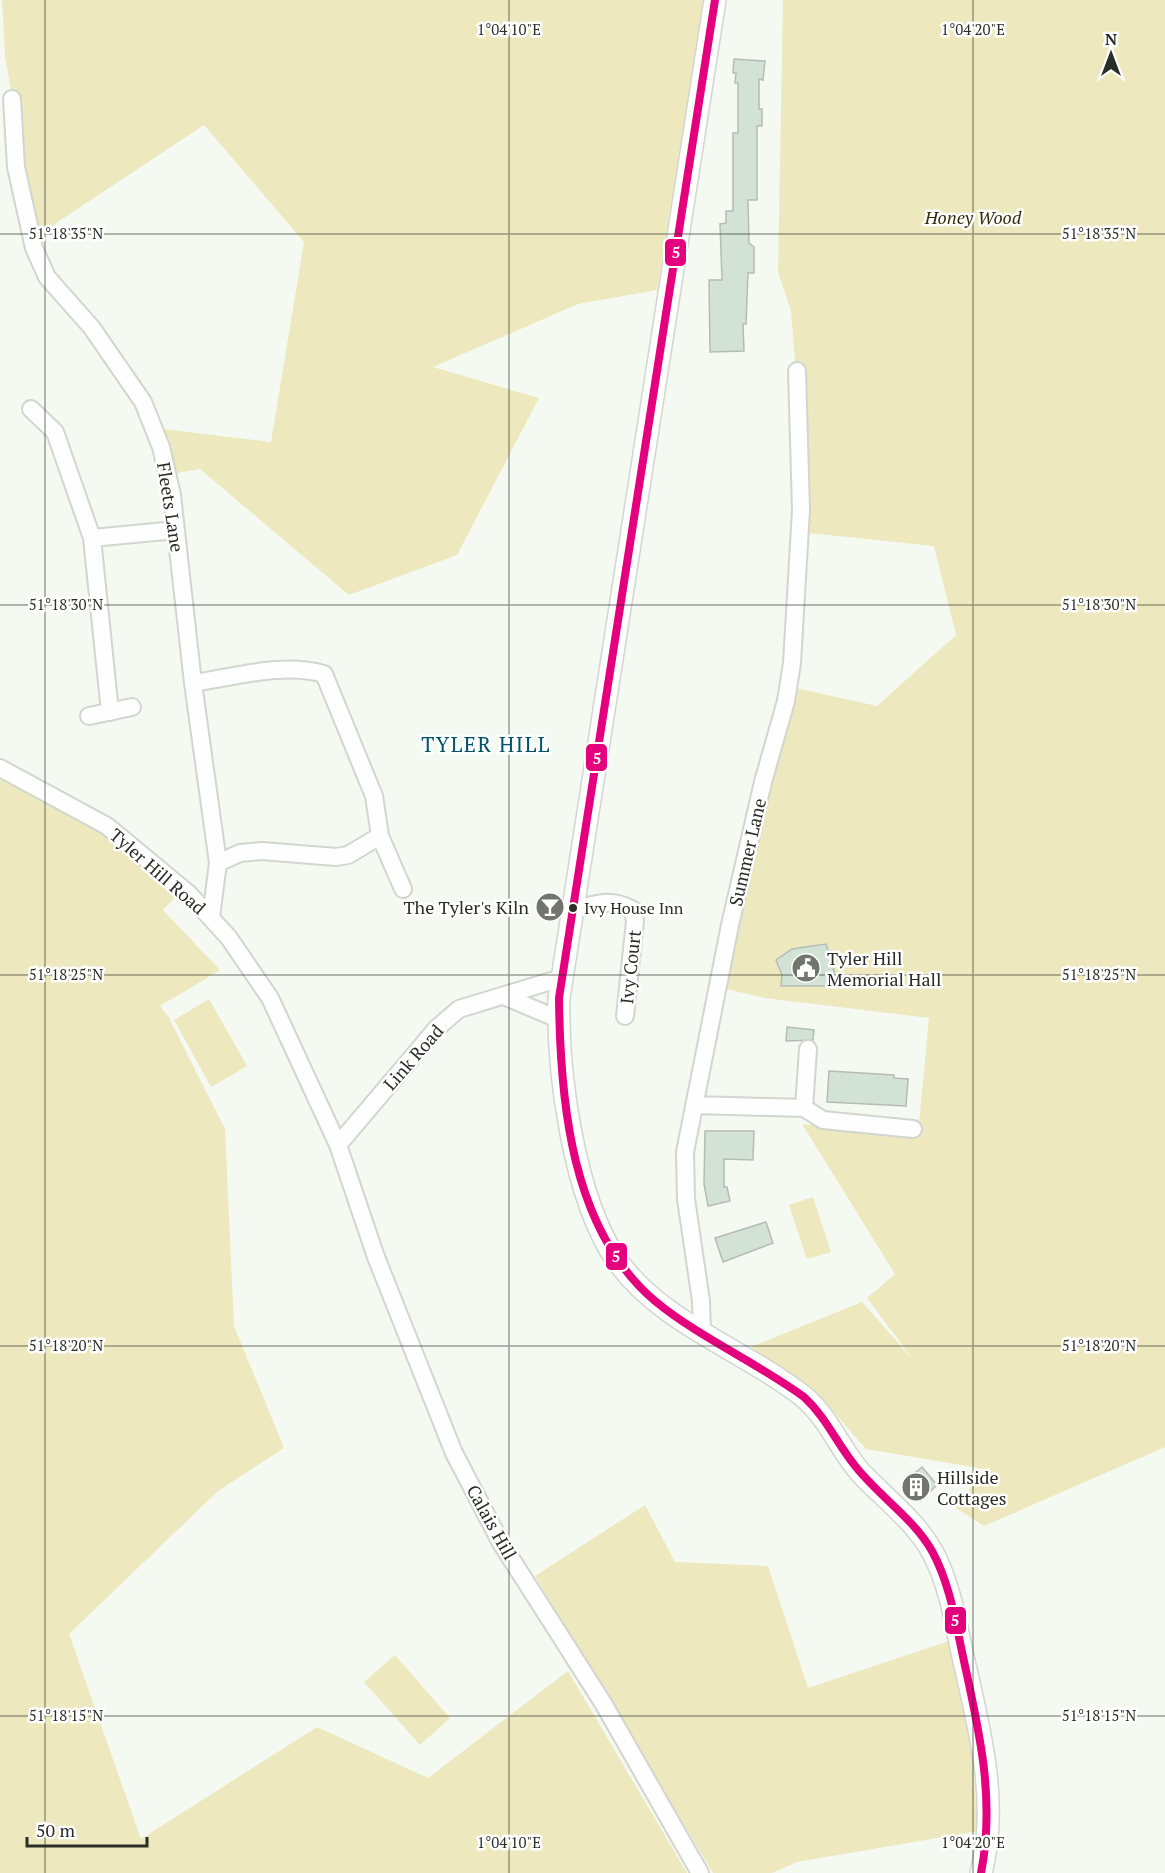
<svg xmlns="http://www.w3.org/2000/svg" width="1165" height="1873" viewBox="0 0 1165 1873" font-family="'PT Serif',serif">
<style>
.green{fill:#ede8bd}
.building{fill:#d2e3d5;stroke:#b6bbb6;stroke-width:1.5}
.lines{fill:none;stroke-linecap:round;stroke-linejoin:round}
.minor-casing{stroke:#d1d6cf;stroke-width:20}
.tertiary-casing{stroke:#d1d6cf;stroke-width:24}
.minor{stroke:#fdfefd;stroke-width:16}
.tertiary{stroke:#fdfefd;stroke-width:21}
.bus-1-casing{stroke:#fff;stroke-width:12}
.bus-1{stroke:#e5007d;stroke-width:8}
.ticks{fill:none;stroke:#292d27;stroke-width:1.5;stroke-opacity:0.45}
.bus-dot{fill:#292d27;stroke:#fff;stroke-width:2}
.labels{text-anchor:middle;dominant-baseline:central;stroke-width:5;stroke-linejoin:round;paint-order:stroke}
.bus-label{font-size:16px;fill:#292d27;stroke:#fff;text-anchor:start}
.park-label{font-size:18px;font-style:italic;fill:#322b06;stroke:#fff}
.street-label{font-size:18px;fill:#292d27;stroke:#fff}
.poi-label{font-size:18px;fill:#292d27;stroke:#fff;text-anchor:start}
.quarter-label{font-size:21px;letter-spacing:1.5px;fill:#01526c;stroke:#fff}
.ticks-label{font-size:15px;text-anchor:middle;fill:#292d27;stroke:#fff;stroke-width:5;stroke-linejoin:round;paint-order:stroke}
.line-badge{stroke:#fff;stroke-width:2}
.badge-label{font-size:16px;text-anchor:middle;font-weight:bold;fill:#fff}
</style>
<rect width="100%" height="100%" fill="#f4faf2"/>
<path class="green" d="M 2,0 L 704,0 L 657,290 L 578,304 L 433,367 L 539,398 L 457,555 L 349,595 L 200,469 L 177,473 L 163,429 L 271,442 L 304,242 L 204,125 L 38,235 L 5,57 Z
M 783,0 L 1165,0 L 1165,1447 L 984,1526 L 956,1508 L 984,1469 L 866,1449 L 823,1400 L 751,1347 L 862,1302 L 915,1362 L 867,1298 L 895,1274 L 802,1124 L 918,1134 L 929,1018 L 765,998 L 718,987 L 795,688 L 877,706 L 956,635 L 934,546 L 809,533 L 791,311 L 778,272 Z
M 0,775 L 98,830 L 175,897 L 163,910 L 220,970 L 160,1006 L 168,1016 L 225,1129 L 234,1326 L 284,1448 L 218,1491 L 69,1634 L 141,1839 L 317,1727 L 428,1778 L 568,1671 L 687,1873 L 0,1873 Z
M 209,999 L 247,1066 L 211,1087 L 174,1020 Z
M 813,1197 L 831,1252 L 807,1259 L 789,1205 Z
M 645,1505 L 675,1562 L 768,1566 L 808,1688 L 949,1641 L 972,1753 L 978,1831 L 797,1862 L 772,1873 L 713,1873 L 535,1576 Z
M 395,1655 L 450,1718 L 420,1745 L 364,1682 Z"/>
<path class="building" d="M 734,59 L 765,61 L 763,80 L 759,79 L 759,109 L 762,109 L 762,126 L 757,126 L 757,200 L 748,200 L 749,243 L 754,247 L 754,273 L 748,273 L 746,324 L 743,324 L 744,351 L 710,352 L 709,280 L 722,280 L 720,224 L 726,223 L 726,211 L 733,211 L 733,133 L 738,133 L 738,83 L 735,83 L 736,73 L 733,73 Z
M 826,944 L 828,951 L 831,951 L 836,986 L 781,986 L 782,975 L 776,960 L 792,949 Z
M 787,1027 L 814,1030 L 813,1040 L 786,1041 Z
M 829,1071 L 894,1075 L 894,1078 L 908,1079 L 906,1106 L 827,1102 Z
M 705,1131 L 754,1131 L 753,1160 L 724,1159 L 724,1187 L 727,1187 L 730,1201 L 708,1206 L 704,1184 Z
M 766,1222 L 773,1243 L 723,1262 L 715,1238 Z
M 922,1467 L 937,1485 L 920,1501 L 904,1482 Z"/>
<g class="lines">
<g class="minor-casing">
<path id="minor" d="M 12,99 L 16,167 L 34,248 L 47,277 L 92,328 L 143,402 L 161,447 L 172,495 L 193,683 L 218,863 L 211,917
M 31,409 L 55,432 L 92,538 L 110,712
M 92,538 L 176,530
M 193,683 C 235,677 283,662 324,674 L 374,796 L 380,836 L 348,855 L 336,857 L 262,851 L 240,853 L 218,863
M 89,716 L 132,707
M 0,768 L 107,826 L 189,894 L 229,938 L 270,998 L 338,1145 L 376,1257 L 454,1453 L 501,1543 L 603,1703 L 700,1873
M 380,836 L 403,889
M 573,910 C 596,903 612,898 633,910 L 635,921 L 625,1016
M 506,997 L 558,1019
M 694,1105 L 804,1108 L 823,1120 L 913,1129
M 804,1108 L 808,1049
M 338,1145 L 437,1028 L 459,1009 L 551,981 L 561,980
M 702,1331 L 701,1301 L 686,1199 L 685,1152 L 730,925 L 763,782 L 786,701 L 792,663 L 801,510 L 797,371"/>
</g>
<g class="tertiary-casing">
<path id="tertiary" d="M 715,0 L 559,998 C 557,1073 574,1197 616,1259 C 660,1323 745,1350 804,1397 C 828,1417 840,1449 860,1472 C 885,1499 915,1520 933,1553 C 949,1583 955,1619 962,1652 C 978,1724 1000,1800 981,1873"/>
</g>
<use href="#minor" class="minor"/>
<use href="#tertiary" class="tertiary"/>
<g class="bus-1-casing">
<path id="bus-1" d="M 715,0 L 559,998 C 560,1101 571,1230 655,1301 C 700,1338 756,1362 804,1397 C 826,1417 837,1444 856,1467 C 880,1497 913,1518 932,1551 C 949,1582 955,1618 962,1652 C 978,1726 996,1797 981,1873"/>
</g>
<use href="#bus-1" class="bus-1"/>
</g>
<path class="ticks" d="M 45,0 L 45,1873M 509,0 L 509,1873M 973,0 L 973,1873M 0,234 L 1165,234M 0,605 L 1165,605M 0,975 L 1165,975M 0,1346 L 1165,1346M 0,1716 L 1165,1716"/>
<defs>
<g id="bar-disc" transform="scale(1.5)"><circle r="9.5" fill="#70756e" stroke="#fff"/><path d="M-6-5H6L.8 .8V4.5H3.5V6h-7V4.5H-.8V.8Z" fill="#fff"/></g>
<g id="civic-disc" transform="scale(1.5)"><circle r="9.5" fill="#70756e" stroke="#fff"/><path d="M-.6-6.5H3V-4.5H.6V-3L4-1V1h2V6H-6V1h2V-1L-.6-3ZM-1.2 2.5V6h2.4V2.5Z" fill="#fff"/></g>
<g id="building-disc" transform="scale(1.5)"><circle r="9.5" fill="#70756e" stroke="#fff"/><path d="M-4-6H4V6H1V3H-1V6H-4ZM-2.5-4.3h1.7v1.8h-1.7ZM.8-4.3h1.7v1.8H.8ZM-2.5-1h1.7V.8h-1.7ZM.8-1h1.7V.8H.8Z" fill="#fff"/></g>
</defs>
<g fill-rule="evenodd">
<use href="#bar-disc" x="550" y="907"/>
<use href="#civic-disc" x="806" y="968"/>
<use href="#building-disc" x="916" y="1487"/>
</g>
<circle class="bus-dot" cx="573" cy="908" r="5"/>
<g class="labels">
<g class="bus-label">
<text x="584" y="908">Ivy House Inn</text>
</g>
<g class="park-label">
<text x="973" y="217">Honey Wood</text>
</g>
<g class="street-label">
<text transform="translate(171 507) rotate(81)">Fleets Lane</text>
<text transform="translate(747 852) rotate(-77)">Summer Lane</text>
<text transform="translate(158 871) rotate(41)">Tyler Hill Road</text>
<text transform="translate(630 967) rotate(-84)">Ivy Court</text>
<text transform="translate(413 1057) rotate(-49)">Link Road</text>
<text transform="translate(492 1522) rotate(61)">Calais Hill</text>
</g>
<g class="poi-label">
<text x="529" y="907" text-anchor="end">The Tyler's Kiln</text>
<text x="827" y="958">Tyler Hill<tspan x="827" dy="21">Memorial Hall</tspan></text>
<text x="937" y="1477">Hillside<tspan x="937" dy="21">Cottages</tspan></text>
</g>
<g class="quarter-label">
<text x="486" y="744">TYLER HILL</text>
</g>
</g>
<g class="ticks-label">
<text x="509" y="35">1°04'10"E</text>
<text x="973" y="35">1°04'20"E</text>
<text x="66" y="239">51°18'35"N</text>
<text x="1099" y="239">51°18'35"N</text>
<text x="66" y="610">51°18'30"N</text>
<text x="1099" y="610">51°18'30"N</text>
<text x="66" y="980">51°18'25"N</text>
<text x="1099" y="980">51°18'25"N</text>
<text x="66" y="1351">51°18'20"N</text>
<text x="1099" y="1351">51°18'20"N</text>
<text x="66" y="1721">51°18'15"N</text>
<text x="1099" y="1721">51°18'15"N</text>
<text x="509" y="1848">1°04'10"E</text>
<text x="973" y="1848">1°04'20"E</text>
</g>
<g class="line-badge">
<rect x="664" y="238" width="23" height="29" rx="6" fill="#e5007d"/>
<rect x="585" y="743" width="23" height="29" rx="6" fill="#e5007d"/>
<rect x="605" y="1242" width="23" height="29" rx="6" fill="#e5007d"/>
<rect x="944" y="1606" width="23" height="29" rx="6" fill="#e5007d"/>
</g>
<g class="badge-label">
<text x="676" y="258">5</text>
<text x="597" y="764">5</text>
<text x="616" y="1262">5</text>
<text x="955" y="1626">5</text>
</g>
<g transform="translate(1111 54)" stroke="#ffffff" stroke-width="4.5" paint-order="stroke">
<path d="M0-4.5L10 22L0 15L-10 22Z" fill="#292d27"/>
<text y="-9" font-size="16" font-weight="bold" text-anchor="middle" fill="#292d27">N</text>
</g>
<path d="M27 1837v9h120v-9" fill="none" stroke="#292d27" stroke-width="3"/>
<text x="36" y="1837" font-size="18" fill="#292d27" stroke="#ffffff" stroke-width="4.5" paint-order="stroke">50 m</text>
</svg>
